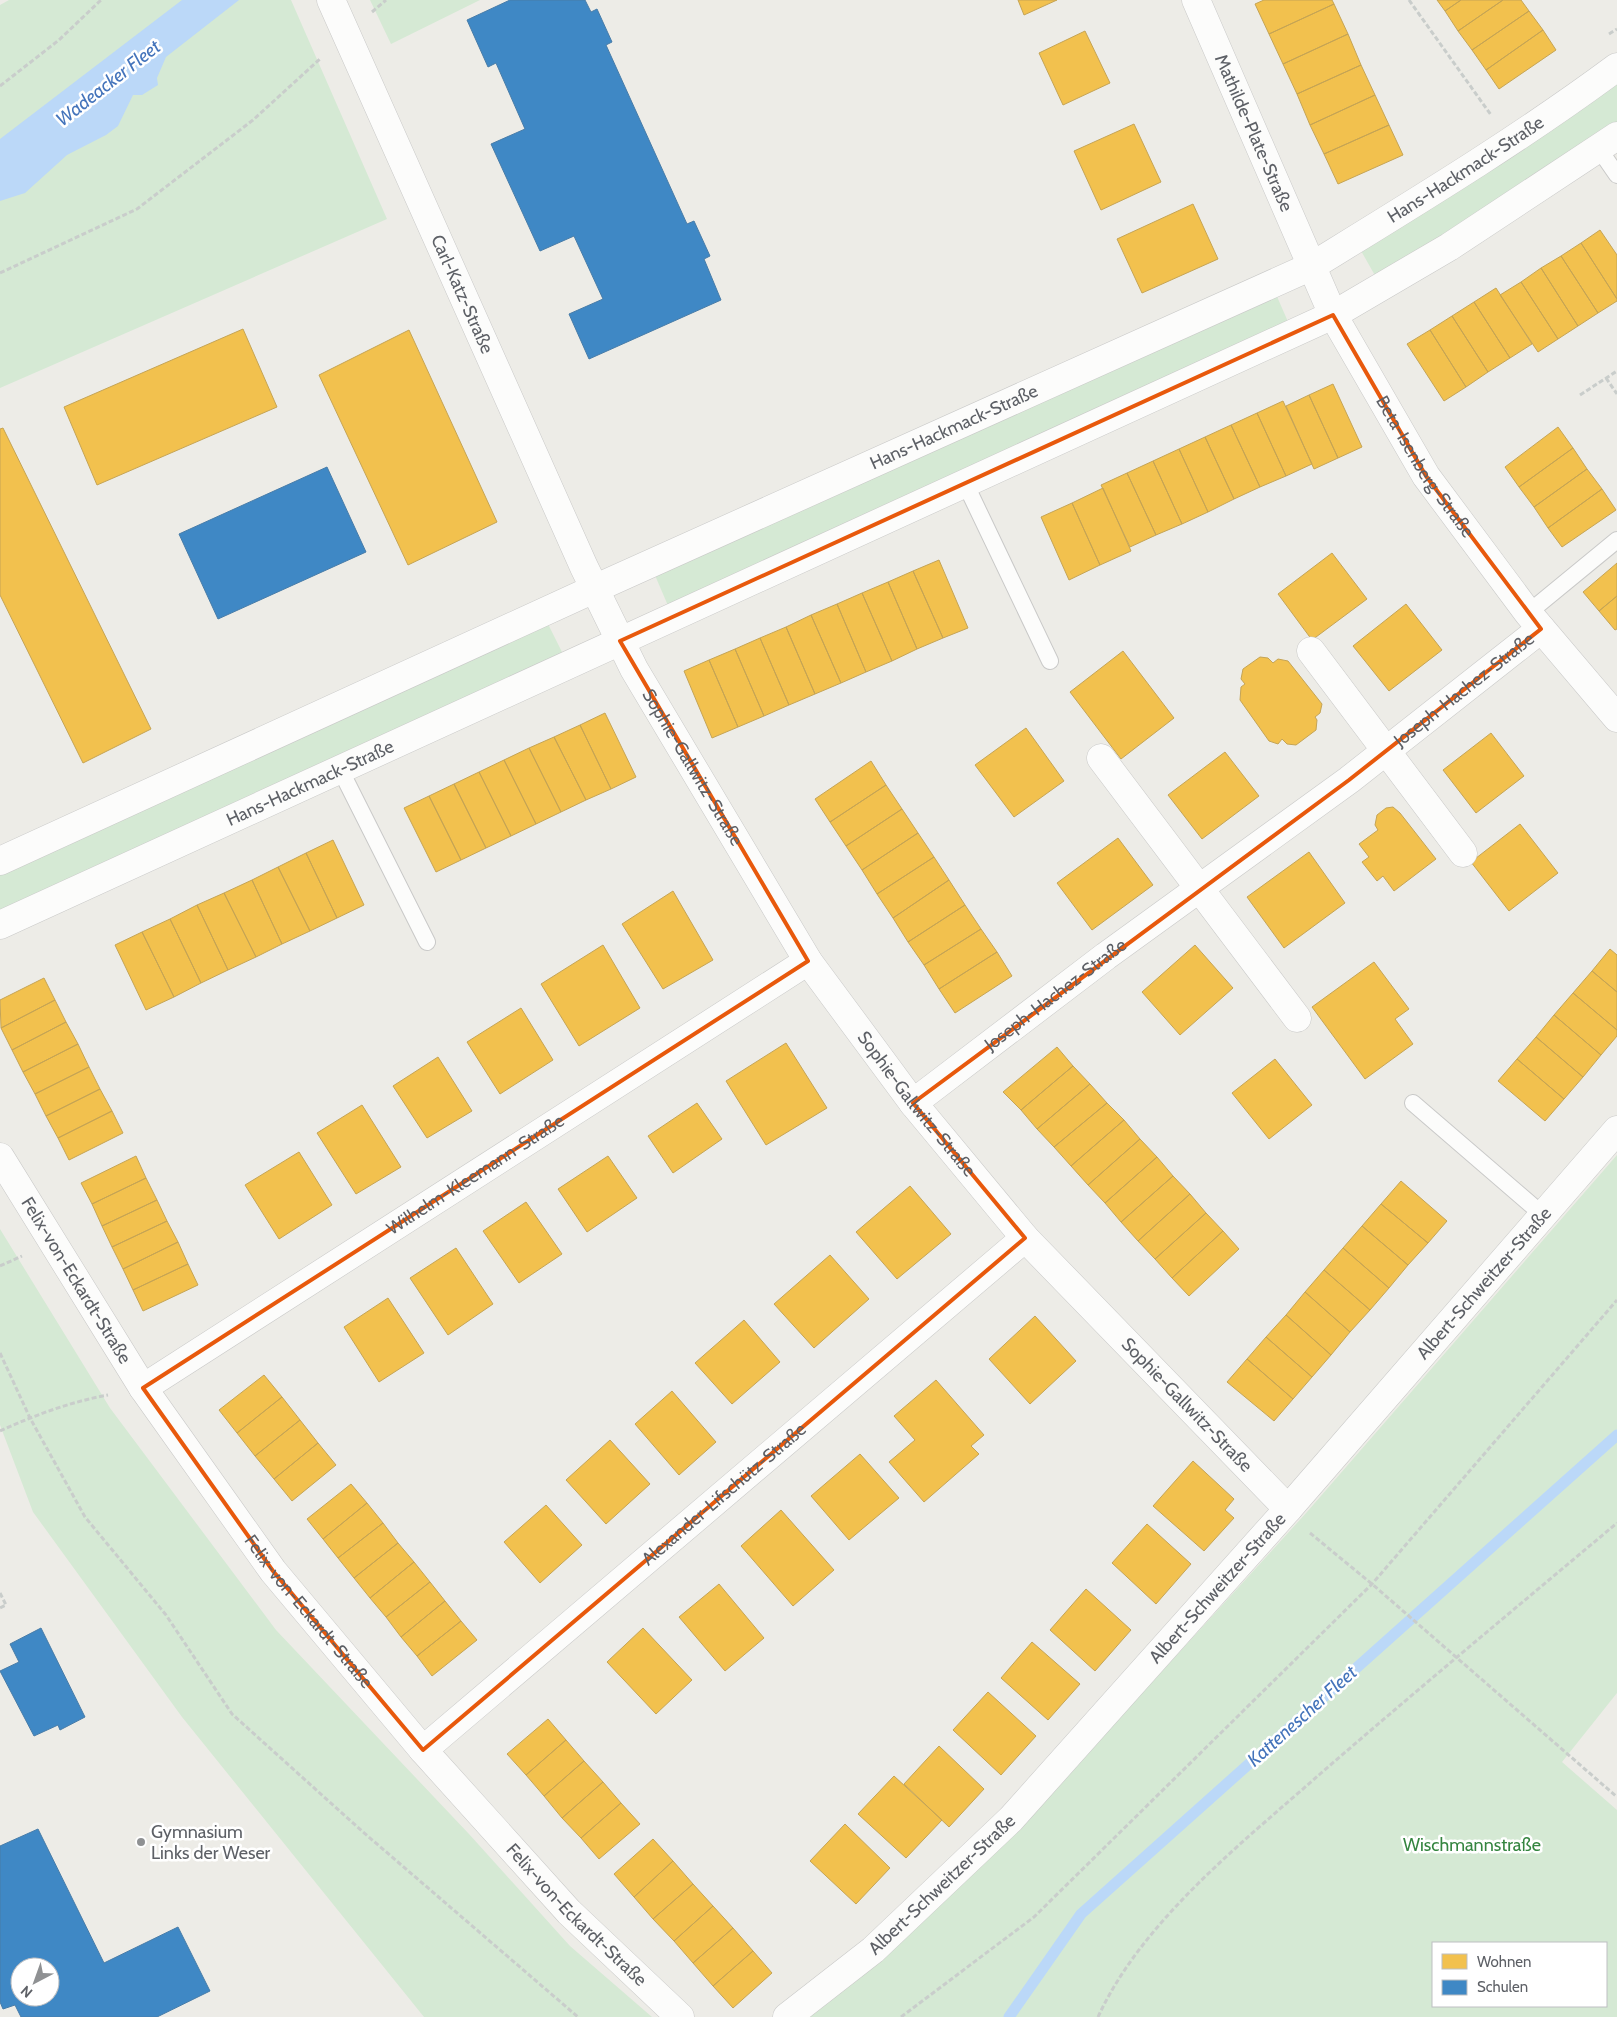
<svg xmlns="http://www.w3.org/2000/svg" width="1617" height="2017" viewBox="0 0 1617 2017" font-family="Cabin,sans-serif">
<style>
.green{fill:#d5e9d4;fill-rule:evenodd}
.water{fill:#bbd8f8}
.homes{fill:#f2c14e;stroke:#c5a455}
.schools{fill:#3f88c5;stroke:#487ca8;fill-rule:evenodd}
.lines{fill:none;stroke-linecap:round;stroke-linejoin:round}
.stream{stroke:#bbd8f8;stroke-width:11}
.service-casing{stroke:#c9c9c8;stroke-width:18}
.minor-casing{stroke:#c9c9c8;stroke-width:29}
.path{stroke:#c9cdcb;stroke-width:3;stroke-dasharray:5 2.5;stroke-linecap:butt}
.service{stroke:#fcfcfb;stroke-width:16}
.minor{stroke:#fcfcfb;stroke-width:28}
.marked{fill:none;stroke:#e8590c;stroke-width:4;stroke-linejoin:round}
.poi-dot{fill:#8f9193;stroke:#fff;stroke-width:2}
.labels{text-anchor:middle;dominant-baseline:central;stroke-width:5;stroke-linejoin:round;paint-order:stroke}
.street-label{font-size:18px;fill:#5d6066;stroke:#fff}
.poi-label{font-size:18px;fill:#5d6066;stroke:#fff;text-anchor:start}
.park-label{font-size:18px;fill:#358540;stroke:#fff}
.water-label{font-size:19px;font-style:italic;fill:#4474bb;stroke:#fff}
</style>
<rect width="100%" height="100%" fill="#edece7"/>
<path class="green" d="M 9,0 L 291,0 L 387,219 L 0,388 L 0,5 Z
M 370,0 L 480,0 L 391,44 Z
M 1617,79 L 1617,123 L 1377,279 L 1360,249 Z
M 1275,292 L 1289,324 L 669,608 L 654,573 Z
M 548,624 L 564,656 L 0,914 L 0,872 Z
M 1617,1155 L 1617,1693 L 1562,1762 L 1617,1810 L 1617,2017 L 810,2017 L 1012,1836 L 1307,1512 ZM 1433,1943 L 1606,1943 L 1606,2006 L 1433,2006 Z
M 0,1229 L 110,1408 L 276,1630 L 469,1834 L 570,1946 L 652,2017 L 424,2017 L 182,1717 L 33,1512 L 0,1425 Z"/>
<path class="water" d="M 182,0 L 239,0 L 166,57 L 157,78 L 158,85 L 142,95 L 133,95 L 118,126 L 106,135 L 67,155 L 25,193 L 0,201 L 0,139 Z"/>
<path class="homes" d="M 1018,0 L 1057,0 L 1024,15 Z
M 1264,0 L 1332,0 L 1334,4 L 1269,34 L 1255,4 Z
M 1437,0 L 1461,0 L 1445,11 Z
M 1461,0 L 1503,0 L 1458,31 L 1445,11 Z
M 1503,0 L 1521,0 L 1529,11 L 1472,50 L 1458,31 Z
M 1334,4 L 1348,34 L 1283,64 L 1269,34 Z
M 1529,11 L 1543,30 L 1486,70 L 1472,50 Z
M 1543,30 L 1556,50 L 1499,89 L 1486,70 Z
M 1085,31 L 1110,83 L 1063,105 L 1039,53 Z
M 1348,34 L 1361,65 L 1297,94 L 1283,64 Z
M 1361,65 L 1375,95 L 1310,125 L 1297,94 Z
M 1375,95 L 1389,125 L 1324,154 L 1310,125 Z
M 1134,124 L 1161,182 L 1101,210 L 1074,151 Z
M 1389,125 L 1403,155 L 1338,184 L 1324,154 Z
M 1193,204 L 1218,259 L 1142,293 L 1117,239 Z
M 1600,230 L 1617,255 L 1617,299 L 1581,243 Z
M 1581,243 L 1617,299 L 1617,301 L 1598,313 L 1561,256 Z
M 1561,256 L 1598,313 L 1578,326 L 1541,268 Z
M 1541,268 L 1578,326 L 1558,339 L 1521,282 Z
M 1521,282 L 1558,339 L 1538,352 L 1500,295 Z
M 1496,288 L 1532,344 L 1510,358 L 1474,302 Z
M 1474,302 L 1510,358 L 1488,372 L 1452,316 Z
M 1452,316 L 1488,372 L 1466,387 L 1430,330 Z
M 243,329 L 277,407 L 97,485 L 64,407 Z
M 409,330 L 497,522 L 408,565 L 319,375 Z
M 1430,330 L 1466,387 L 1444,401 L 1407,344 Z
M 1333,384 L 1362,447 L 1338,458 L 1309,395 Z
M 1309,395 L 1338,458 L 1314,469 L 1286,406 Z
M 1283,401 L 1312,464 L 1286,476 L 1257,413 Z
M 1257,413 L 1286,476 L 1260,487 L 1231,425 Z
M 1231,425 L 1260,487 L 1234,499 L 1205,437 Z
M 1558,427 L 1573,448 L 1519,487 L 1505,467 Z
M 3,428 L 151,729 L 83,763 L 0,595 L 0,429 Z
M 1205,437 L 1234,499 L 1208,512 L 1179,449 Z
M 1573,448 L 1587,469 L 1534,507 L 1519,487 Z
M 1179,449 L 1208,512 L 1182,524 L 1153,461 Z
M 1153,461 L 1182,524 L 1156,535 L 1127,473 Z
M 1587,469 L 1602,489 L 1548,528 L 1534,507 Z
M 1127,473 L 1156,535 L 1130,547 L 1101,485 Z
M 1103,488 L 1131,551 L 1100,565 L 1072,503 Z
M 1602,489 L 1616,510 L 1562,547 L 1548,528 Z
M 1072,503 L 1100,565 L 1069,580 L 1041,517 Z
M 1332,553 L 1367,599 L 1312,640 L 1278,594 Z
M 939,560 L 968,628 L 943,638 L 913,571 Z
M 1617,563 L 1617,596 L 1599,611 L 1583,592 Z
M 913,571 L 943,638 L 917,649 L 888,582 Z
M 888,582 L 917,649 L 892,661 L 862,593 Z
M 862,593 L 892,661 L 866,672 L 837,604 Z
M 1617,596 L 1617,629 L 1615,630 L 1599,611 Z
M 837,604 L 866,672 L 841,683 L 811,615 Z
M 1406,604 L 1442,650 L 1389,691 L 1353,646 Z
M 811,615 L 841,683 L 815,694 L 786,627 Z
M 786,627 L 815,694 L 789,705 L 760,638 Z
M 760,638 L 789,705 L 764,716 L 735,649 Z
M 735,649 L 764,716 L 738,727 L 709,660 Z
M 1123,651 L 1174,718 L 1121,759 L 1070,692 Z
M 1260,657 L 1268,658 L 1273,663 L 1278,659 L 1288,661 L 1322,704 L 1320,713 L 1315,717 L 1317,720 L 1316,730 L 1296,745 L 1287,744 L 1282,739 L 1278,744 L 1269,741 L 1240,700 L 1241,687 L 1245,684 L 1241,679 L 1243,669 Z
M 709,660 L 738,727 L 712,738 L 684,671 Z
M 605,713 L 636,777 L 611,789 L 580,725 Z
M 580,725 L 611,789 L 586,800 L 554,737 Z
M 1026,728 L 1064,781 L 1014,817 L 975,765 Z
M 1491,733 L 1524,776 L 1476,813 L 1443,770 Z
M 554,737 L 586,800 L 561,812 L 529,748 Z
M 529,748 L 561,812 L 536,824 L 504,760 Z
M 1225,752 L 1259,796 L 1202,839 L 1168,795 Z
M 504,760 L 536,824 L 511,836 L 479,772 Z
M 871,761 L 886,785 L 830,822 L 815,799 Z
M 479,772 L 511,836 L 486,848 L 454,784 Z
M 454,784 L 486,848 L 461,860 L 429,796 Z
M 886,785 L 902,809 L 846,846 L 830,822 Z
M 429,796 L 461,860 L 436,872 L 404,808 Z
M 1393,807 L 1400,813 L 1436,859 L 1394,891 L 1383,876 L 1377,881 L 1362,862 L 1369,857 L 1359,844 L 1378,830 L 1375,825 L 1377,815 L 1386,808 Z
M 902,809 L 918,833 L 862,870 L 846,846 Z
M 1520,824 L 1558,873 L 1509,911 L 1471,862 Z
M 918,833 L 934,857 L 877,894 L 862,870 Z
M 1118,838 L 1153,885 L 1092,930 L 1057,883 Z
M 333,840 L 364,905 L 337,918 L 306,853 Z
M 1309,852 L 1345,903 L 1284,948 L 1247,897 Z
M 306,853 L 337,918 L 310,931 L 278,867 Z
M 934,857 L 949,880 L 893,918 L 877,894 Z
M 278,867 L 310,931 L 282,944 L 252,880 Z
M 252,880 L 282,944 L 256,957 L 224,893 Z
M 949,880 L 965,905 L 908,942 L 893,918 Z
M 673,891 L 713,960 L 663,989 L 622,924 Z
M 224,893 L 256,957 L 228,970 L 197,905 Z
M 197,905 L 228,970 L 201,983 L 170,919 Z
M 965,905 L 981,929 L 924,965 L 908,942 Z
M 170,919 L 201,983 L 174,997 L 142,932 Z
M 981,929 L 997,952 L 939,989 L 924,965 Z
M 142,932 L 174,997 L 146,1010 L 115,945 Z
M 603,945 L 640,1008 L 579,1046 L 541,984 Z
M 1195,945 L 1233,988 L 1180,1035 L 1142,992 Z
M 1610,949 L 1617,955 L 1617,992 L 1592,971 Z
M 997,952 L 1012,976 L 955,1013 L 939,989 Z
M 1374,962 L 1409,1009 L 1395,1019 L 1413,1044 L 1365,1079 L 1312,1007 Z
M 1592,971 L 1617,992 L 1617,1030 L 1573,993 Z
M 44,978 L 55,1000 L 1,1028 L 0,1000 Z
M 1573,993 L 1617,1030 L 1617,1036 L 1601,1055 L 1554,1015 Z
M 55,1000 L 66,1022 L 12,1050 L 1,1028 Z
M 521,1008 L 553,1060 L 500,1094 L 467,1042 Z
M 1554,1015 L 1601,1055 L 1583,1077 L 1536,1037 Z
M 66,1022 L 78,1044 L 23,1072 L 12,1050 Z
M 1536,1037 L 1583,1077 L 1564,1099 L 1517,1059 Z
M 786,1043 L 827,1108 L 766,1145 L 726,1081 Z
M 78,1044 L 89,1067 L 35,1094 L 23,1072 Z
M 1057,1047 L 1073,1066 L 1021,1110 L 1003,1092 Z
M 438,1057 L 472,1111 L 427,1138 L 393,1086 Z
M 1275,1059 L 1312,1105 L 1269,1139 L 1232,1093 Z
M 1517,1059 L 1564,1099 L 1545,1121 L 1498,1081 Z
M 1073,1066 L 1090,1084 L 1037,1129 L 1021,1110 Z
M 89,1067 L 100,1089 L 46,1116 L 35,1094 Z
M 1090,1084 L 1107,1103 L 1054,1147 L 1037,1129 Z
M 100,1089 L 112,1111 L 58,1138 L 46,1116 Z
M 697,1103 L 722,1139 L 673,1173 L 648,1136 Z
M 1107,1103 L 1124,1120 L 1071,1166 L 1054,1147 Z
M 362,1105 L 401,1167 L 356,1194 L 317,1133 Z
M 112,1111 L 123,1133 L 69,1160 L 58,1138 Z
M 1124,1120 L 1140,1139 L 1088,1185 L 1071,1166 Z
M 1140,1139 L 1157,1157 L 1105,1203 L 1088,1185 Z
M 299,1152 L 332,1205 L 279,1239 L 245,1185 Z
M 136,1156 L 146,1178 L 92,1204 L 81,1183 Z
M 608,1156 L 637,1198 L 587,1232 L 558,1189 Z
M 1157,1157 L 1173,1176 L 1121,1222 L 1105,1203 Z
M 1173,1176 L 1190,1194 L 1138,1241 L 1121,1222 Z
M 146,1178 L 157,1200 L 102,1226 L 92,1204 Z
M 1401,1181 L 1447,1221 L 1428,1243 L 1381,1204 Z
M 910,1186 L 951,1234 L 897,1279 L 856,1232 Z
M 1190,1194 L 1206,1213 L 1155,1259 L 1138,1241 Z
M 157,1200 L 167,1221 L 112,1247 L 102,1226 Z
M 526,1202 L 562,1254 L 519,1283 L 483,1231 Z
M 1381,1204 L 1428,1243 L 1408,1265 L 1362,1226 Z
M 1206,1213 L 1223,1231 L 1172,1278 L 1155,1259 Z
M 167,1221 L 178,1242 L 123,1269 L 112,1247 Z
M 1362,1226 L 1408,1265 L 1389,1288 L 1343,1248 Z
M 1223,1231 L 1239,1249 L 1189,1296 L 1172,1278 Z
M 178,1242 L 188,1264 L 133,1290 L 123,1269 Z
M 456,1248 L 493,1304 L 448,1335 L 410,1278 Z
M 1343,1248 L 1389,1288 L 1370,1310 L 1324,1270 Z
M 830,1255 L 869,1299 L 814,1348 L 774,1304 Z
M 188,1264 L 198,1285 L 143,1311 L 133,1290 Z
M 1324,1270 L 1370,1310 L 1350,1332 L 1305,1292 Z
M 1305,1292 L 1350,1332 L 1331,1355 L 1286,1315 Z
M 388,1298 L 424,1353 L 379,1382 L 344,1327 Z
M 1286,1315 L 1331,1355 L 1312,1377 L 1266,1337 Z
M 1035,1316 L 1076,1361 L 1030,1404 L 989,1359 Z
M 744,1320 L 780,1362 L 732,1404 L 695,1363 Z
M 1266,1337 L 1312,1377 L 1293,1399 L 1247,1359 Z
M 1247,1359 L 1293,1399 L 1274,1421 L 1227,1382 Z
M 264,1375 L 282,1397 L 237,1433 L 219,1410 Z
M 936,1380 L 984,1435 L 971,1446 L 979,1454 L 924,1502 L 889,1462 L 915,1440 L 894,1416 Z
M 672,1391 L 716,1442 L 679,1475 L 635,1424 Z
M 282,1397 L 300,1420 L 255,1456 L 237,1433 Z
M 300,1420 L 318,1443 L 274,1479 L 255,1456 Z
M 610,1440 L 650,1484 L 606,1524 L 566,1480 Z
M 318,1443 L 336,1465 L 292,1501 L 274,1479 Z
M 860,1454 L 899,1498 L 849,1540 L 811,1496 Z
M 1193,1461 L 1234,1499 L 1225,1510 L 1234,1518 L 1204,1551 L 1153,1506 Z
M 351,1484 L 367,1503 L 323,1539 L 307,1519 Z
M 367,1503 L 383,1523 L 338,1558 L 323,1539 Z
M 546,1505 L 582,1545 L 540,1583 L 504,1542 Z
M 781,1510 L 834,1570 L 793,1606 L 741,1546 Z
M 383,1523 L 398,1543 L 354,1578 L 338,1558 Z
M 1147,1524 L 1191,1564 L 1156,1604 L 1112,1563 Z
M 398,1543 L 414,1562 L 370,1598 L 354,1578 Z
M 414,1562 L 430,1582 L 386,1617 L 370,1598 Z
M 430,1582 L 445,1601 L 401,1637 L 386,1617 Z
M 719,1584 L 764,1638 L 725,1671 L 679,1617 Z
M 1086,1589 L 1131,1630 L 1095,1671 L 1050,1630 Z
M 445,1601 L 461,1621 L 417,1656 L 401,1637 Z
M 461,1621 L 477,1640 L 432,1676 L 417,1656 Z
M 643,1628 L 692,1680 L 656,1714 L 607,1662 Z
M 1032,1642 L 1080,1684 L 1048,1720 L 1001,1678 Z
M 988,1692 L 1036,1736 L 1001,1775 L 953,1730 Z
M 548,1719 L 566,1740 L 526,1775 L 507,1754 Z
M 566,1740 L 584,1761 L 544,1796 L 526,1775 Z
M 939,1746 L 984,1789 L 949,1827 L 904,1784 Z
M 584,1761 L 603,1782 L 562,1818 L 544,1796 Z
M 894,1776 L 942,1820 L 906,1858 L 858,1814 Z
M 603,1782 L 621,1803 L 581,1838 L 562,1818 Z
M 621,1803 L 640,1824 L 599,1859 L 581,1838 Z
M 845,1824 L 890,1868 L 856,1904 L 810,1861 Z
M 653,1839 L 673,1861 L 634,1897 L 614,1874 Z
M 673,1861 L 693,1884 L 653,1919 L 634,1897 Z
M 693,1884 L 713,1906 L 674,1941 L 653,1919 Z
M 713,1906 L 733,1928 L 693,1963 L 674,1941 Z
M 733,1928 L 753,1951 L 713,1986 L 693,1963 Z
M 753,1951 L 772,1973 L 733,2008 L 713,1986 Z"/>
<path class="schools" d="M 510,0 L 585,0 L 591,12 L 597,9 L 612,42 L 606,45 L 687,224 L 694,221 L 710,256 L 704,259 L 721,300 L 589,359 L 569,314 L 603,299 L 574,236 L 540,251 L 491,144 L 525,129 L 496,63 L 488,67 L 467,20 Z
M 327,467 L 366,552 L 218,619 L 179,534 Z
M 41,1628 L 85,1717 L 60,1730 L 58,1725 L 34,1736 L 0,1671 L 19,1662 L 10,1644 Z
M 38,1829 L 104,1963 L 178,1927 L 210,1991 L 157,2017 L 21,2017 L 15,2005 L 3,2009 L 0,2002 L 0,1846 ZM 20,1967 L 50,1967 L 50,1997 L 20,1997 Z"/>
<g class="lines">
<path class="stream" d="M 1009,2017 L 1081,1914 L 1617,1435"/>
<g class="service-casing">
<path id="service" d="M 1599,149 L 1617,175
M 965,483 L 1050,661
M 1528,613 L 1617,540
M 340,769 L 427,942
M 1413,1103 L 1543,1215"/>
</g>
<g class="minor-casing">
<g id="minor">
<path id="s1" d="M 331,0 L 584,567 L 634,669 L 808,961 L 913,1103 L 1025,1238 L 1288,1509"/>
<path id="s2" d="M 1196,0 L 1333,315 L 1426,476 L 1528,613 L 1617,718"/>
<path d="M 1311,651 L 1463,853"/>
<path d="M 1101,758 L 1297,1018"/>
<path id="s3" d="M 0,861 L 594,589 L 1312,266 C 1416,202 1520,139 1617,67"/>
<path id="s4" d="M 0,925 L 1333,315 L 1449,247 L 1617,136"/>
<path id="s5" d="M 913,1103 L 1106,956 L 1349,780 L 1541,629"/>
<path id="s6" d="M 0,1157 L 143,1388 L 273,1571 L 423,1750 L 569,1912 L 680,2017"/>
<path id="s7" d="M 143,1388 L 808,961"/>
<path id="s8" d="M 423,1750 L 1025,1238"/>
<path id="s9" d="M 787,2017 L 873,1950 L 1011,1819 L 1288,1509 L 1617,1130"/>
</g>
</g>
<path class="path" d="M 1409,0 L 1491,115
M 372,12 L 386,0
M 1609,34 L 1617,29
M 0,86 L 59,40 L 101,0
M 0,273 L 137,209 L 253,120 L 321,58
M 1606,378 L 1617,394
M 1580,395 L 1617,371
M 0,1266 L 22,1256
M 0,1353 L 30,1418 L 85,1517 L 166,1615 L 232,1714 L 363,1832 L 578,2017
M 0,1431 C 35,1415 70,1402 108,1395
M 1310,1533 L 1372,1584 L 1617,1797
M 0,1593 L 6,1605 L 0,1608
M 901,2017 L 1034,1917 L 1372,1584 L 1617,1300
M 1098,2017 C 1142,1921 1242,1843 1320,1774 C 1418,1689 1518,1606 1617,1523"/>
<use href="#service" class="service"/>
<use href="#minor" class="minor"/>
</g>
<path class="marked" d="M 1333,315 L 1426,476 L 1541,629 L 1349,780 L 913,1103 L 1025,1238 L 423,1750 L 273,1571 L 143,1388 L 808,961 L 620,641 Z"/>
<circle class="poi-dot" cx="141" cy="1842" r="5"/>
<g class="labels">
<g class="street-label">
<text stroke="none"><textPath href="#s2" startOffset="145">Mathilde-Plate-Straße</textPath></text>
<text stroke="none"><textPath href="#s3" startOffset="1622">Hans-Hackmack-Straße</textPath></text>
<text stroke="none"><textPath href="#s1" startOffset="322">Carl-Katz-Straße</textPath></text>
<text stroke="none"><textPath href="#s3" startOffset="1048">Hans-Hackmack-Straße</textPath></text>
<text stroke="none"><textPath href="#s2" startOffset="521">Beta-Isenberg-Straße</textPath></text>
<text stroke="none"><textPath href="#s5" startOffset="689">Joseph-Hachez-Straße</textPath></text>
<text stroke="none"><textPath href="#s1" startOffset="849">Sophie-Gallwitz-Straße</textPath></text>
<text stroke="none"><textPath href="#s4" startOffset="341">Hans-Hackmack-Straße</textPath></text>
<text stroke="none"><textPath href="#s5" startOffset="179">Joseph-Hachez-Straße</textPath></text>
<text stroke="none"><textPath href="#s1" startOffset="1254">Sophie-Gallwitz-Straße</textPath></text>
<text stroke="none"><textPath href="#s7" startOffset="395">Wilhelm-Kleemann-Straße</textPath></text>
<text stroke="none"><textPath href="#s6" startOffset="145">Felix-von-Eckardt-Straße</textPath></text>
<text stroke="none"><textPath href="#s9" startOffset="1014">Albert-Schweitzer-Straße</textPath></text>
<text stroke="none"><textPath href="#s1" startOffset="1659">Sophie-Gallwitz-Straße</textPath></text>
<text stroke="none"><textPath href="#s8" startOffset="395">Alexander-Lifschütz-Straße</textPath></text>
<text stroke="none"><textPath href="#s9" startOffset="609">Albert-Schweitzer-Straße</textPath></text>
<text stroke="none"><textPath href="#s6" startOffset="550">Felix-von-Eckardt-Straße</textPath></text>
<text stroke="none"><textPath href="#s9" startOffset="204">Albert-Schweitzer-Straße</textPath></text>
<text stroke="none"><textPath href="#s6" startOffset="955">Felix-von-Eckardt-Straße</textPath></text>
</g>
<g class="poi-label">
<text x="151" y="1832">Gymnasium<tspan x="151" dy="21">Links der Weser</tspan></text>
</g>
<g class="park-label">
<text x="1472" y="1845">Wischmannstraße</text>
</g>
<g class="water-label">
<text transform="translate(108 83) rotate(-38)">Wadeacker Fleet</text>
<text transform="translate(1302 1716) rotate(-42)">Kattenescher Fleet</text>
</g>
</g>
<rect x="1432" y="1942" width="175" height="65" fill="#ffffff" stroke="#bebfc2"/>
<rect x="1442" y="1954" width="25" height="15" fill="#f2c14e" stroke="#bebfc2"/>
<text x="1477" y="1967" font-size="15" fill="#5d6066">Wohnen</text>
<rect x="1442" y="1980" width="25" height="15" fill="#3f88c5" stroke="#bebfc2"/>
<text x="1477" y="1992" font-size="15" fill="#5d6066">Schulen</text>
<g transform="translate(35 1982) rotate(221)"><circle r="24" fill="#ffffff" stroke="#bebfc2"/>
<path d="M0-4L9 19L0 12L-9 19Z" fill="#8f9193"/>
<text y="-8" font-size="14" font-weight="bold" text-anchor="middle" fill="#5d6066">N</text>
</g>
</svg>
